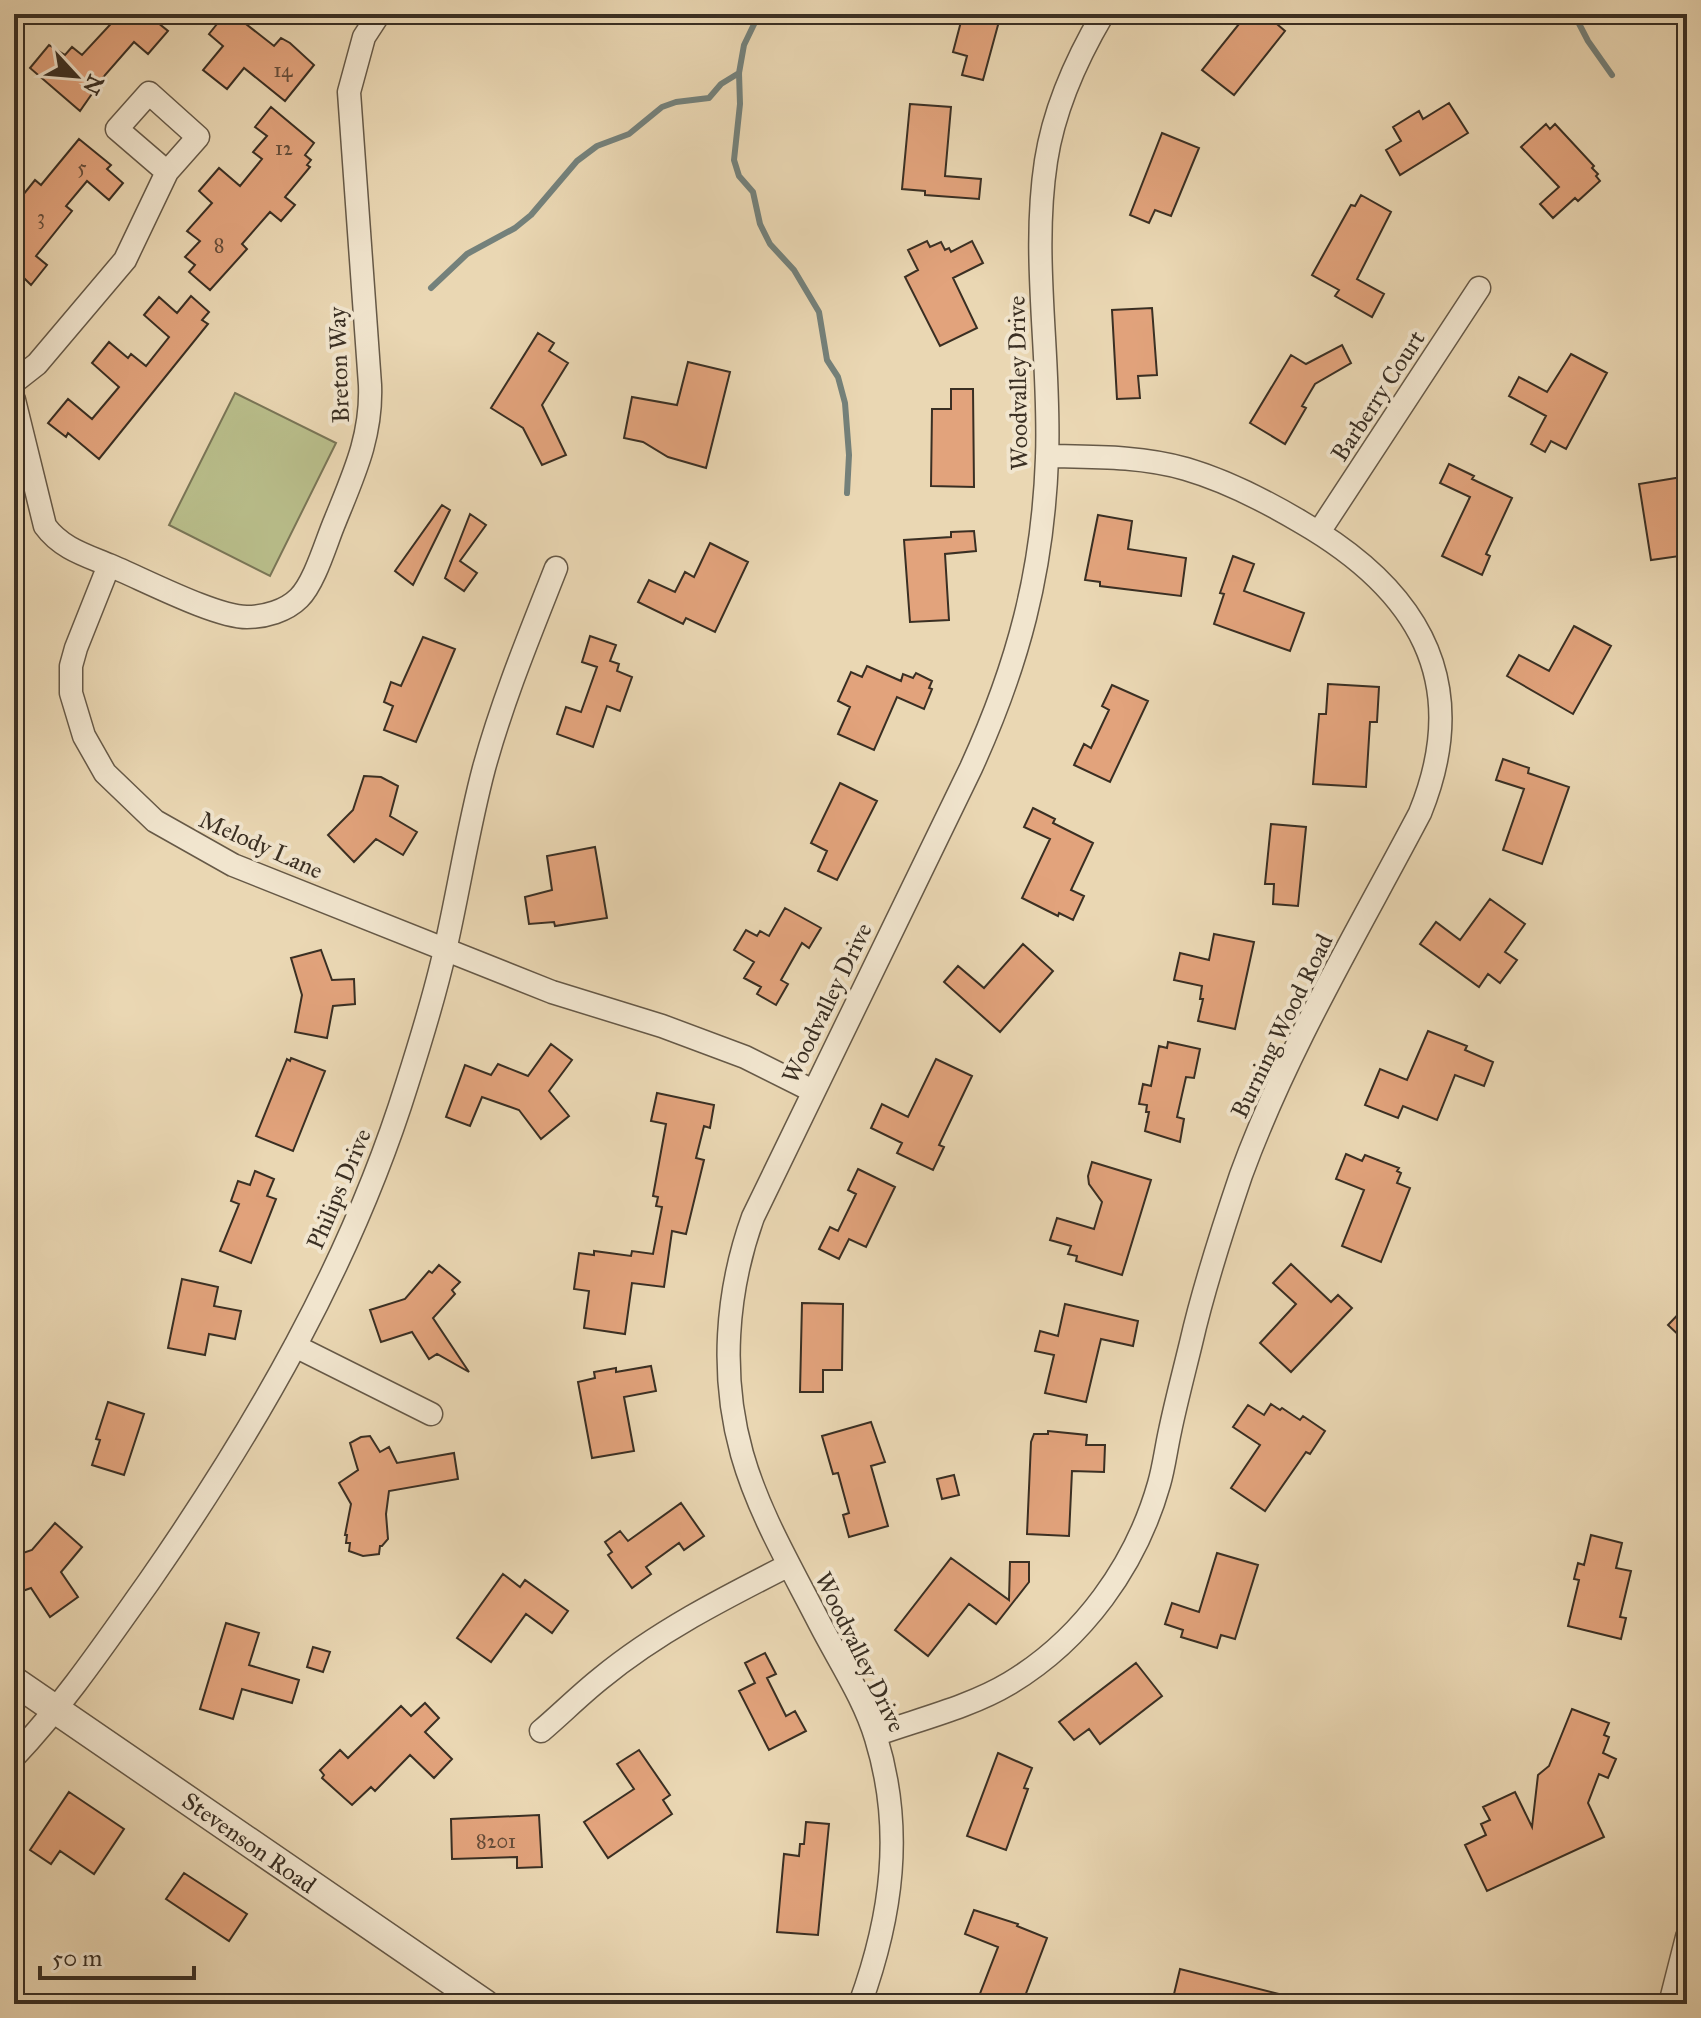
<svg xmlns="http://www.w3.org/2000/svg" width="1701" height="2018" viewBox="0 0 1701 2018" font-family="'IM FELL Great Primer',serif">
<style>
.green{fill:#b9be8b;stroke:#7a7657;stroke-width:2}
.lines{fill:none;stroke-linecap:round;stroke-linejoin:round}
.stream{stroke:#74817b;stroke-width:6}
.building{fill:#e2a37c;stroke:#3a2f23;stroke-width:2}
.minor-casing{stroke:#665947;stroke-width:25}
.tertiary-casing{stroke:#665947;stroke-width:31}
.minor{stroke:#f1e5ce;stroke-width:22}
.tertiary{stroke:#f1e5ce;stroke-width:28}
.labels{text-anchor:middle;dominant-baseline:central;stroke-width:8;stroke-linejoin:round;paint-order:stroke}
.number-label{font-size:20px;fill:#644c39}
.street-label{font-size:24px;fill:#3a2f23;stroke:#f1e5ce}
</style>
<rect width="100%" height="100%" fill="#ead7b3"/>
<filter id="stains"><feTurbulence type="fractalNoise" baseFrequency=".0025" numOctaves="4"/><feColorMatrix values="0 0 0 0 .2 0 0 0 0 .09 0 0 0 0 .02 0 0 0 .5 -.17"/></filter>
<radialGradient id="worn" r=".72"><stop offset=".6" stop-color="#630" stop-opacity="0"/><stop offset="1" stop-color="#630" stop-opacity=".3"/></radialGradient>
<path class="green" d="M 235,393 L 336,443 L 270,576 L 169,525 Z"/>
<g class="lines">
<path class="stream" d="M 759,14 L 744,45 L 739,73 L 740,104 L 734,160 L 739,176 L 753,192 L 760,224 L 770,244 L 794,270 L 819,312 L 827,360 L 838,377 L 845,403 L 849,455 L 847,493
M 1574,14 L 1588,41 L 1612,75
M 431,288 L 467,254 L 515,228 L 531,215 L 577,161 L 597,146 L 629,134 L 662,107 L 676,102 L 709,98 L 721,84 L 739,73"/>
</g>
<path class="building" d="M 120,14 L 147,14 L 168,31 L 148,54 L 134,42 L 105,75 L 80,111 L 30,68 L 49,45 L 65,55 L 72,47 L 82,55 Z
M 225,14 L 254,14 L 246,24 L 274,46 L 281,38 L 290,43 L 314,65 L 285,101 L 244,68 L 227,89 L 203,70 L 223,46 L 209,34 Z
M 963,14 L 1001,14 L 983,80 L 962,75 L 967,56 L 953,52 Z
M 1247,14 L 1288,14 L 1278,25 L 1285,31 L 1234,95 L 1202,70 Z
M 1449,103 L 1468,133 L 1400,175 L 1386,150 L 1401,141 L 1393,127 L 1419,111 L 1423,119 Z
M 910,104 L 951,107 L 945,176 L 981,179 L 979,199 L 925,195 L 925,191 L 902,189 Z
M 271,107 L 314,143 L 305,155 L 311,160 L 307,165 L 310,167 L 285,197 L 295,205 L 281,221 L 270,212 L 242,244 L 247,249 L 210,290 L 189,272 L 195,265 L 185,257 L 200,241 L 187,231 L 212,203 L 199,191 L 219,168 L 240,186 L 262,159 L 253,152 L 267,136 L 255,127 Z
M 1546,124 L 1550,129 L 1555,124 L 1594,166 L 1592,168 L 1598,174 L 1596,176 L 1600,181 L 1578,201 L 1575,198 L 1553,218 L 1540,204 L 1559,187 L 1521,147 Z
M 1162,133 L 1199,148 L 1171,216 L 1155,210 L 1149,223 L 1130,215 Z
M 79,139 L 111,165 L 107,169 L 123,183 L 109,200 L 87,181 L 66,206 L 72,211 L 36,256 L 47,265 L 31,285 L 24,278 L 14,290 L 14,206 L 35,180 L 41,185 Z
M 1361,195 L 1391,212 L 1357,279 L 1384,294 L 1372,317 L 1335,296 L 1339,290 L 1312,275 L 1351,205 L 1355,206 Z
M 927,241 L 930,247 L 941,242 L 945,250 L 949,248 L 951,252 L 972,241 L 983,263 L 953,278 L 977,328 L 940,346 L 905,277 L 918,270 L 908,250 Z
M 191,296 L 209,312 L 202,320 L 208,324 L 99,459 L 68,433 L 66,437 L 48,423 L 68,399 L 92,419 L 119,387 L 92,363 L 109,342 L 128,358 L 131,354 L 146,366 L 169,337 L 144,315 L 159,297 L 177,313 Z
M 1152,308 L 1157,375 L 1138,376 L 1140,398 L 1117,399 L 1112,310 Z
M 538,333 L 554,343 L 549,351 L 568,363 L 542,405 L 566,455 L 542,465 L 523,428 L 491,408 Z
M 1342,345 L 1351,363 L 1315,384 L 1302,406 L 1306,408 L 1285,444 L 1250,423 L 1291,355 L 1306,364 Z
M 1571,354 L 1607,373 L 1566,449 L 1551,441 L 1545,452 L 1531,444 L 1546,416 L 1509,396 L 1519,377 L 1547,392 Z
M 688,362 L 730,372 L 706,468 L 668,457 L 643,442 L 624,438 L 632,397 L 677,405 Z
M 951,389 L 973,389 L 974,487 L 931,486 L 932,409 L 951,409 Z
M 1449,464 L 1474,476 L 1472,479 L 1512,498 L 1486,554 L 1490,556 L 1482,575 L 1442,556 L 1470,497 L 1440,483 Z
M 1682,477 L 1687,512 L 1687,555 L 1651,560 L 1639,484 Z
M 442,505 L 450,510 L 413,585 L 395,571 Z
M 470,514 L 486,525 L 460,561 L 477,573 L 464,591 L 445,578 Z
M 1098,515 L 1132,521 L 1128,549 L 1186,558 L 1181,596 L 1100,586 L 1100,582 L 1085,580 Z
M 974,531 L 976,551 L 945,554 L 949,620 L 910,622 L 904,540 L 951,537 L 951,532 Z
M 710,543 L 748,562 L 715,632 L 686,618 L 683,624 L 638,602 L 649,580 L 675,592 L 685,572 L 694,577 Z
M 1233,556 L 1254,564 L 1244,591 L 1304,613 L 1290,651 L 1214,624 L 1224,594 L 1220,593 Z
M 1574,626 L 1611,646 L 1573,714 L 1507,676 L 1519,655 L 1549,671 Z
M 590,636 L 616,645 L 610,661 L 619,664 L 617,671 L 632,677 L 620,711 L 607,706 L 593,747 L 557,734 L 566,707 L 581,712 L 597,667 L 582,662 Z
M 423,637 L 455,649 L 416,742 L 384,730 L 393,706 L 384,702 L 391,682 L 401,686 Z
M 867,666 L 901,681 L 903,674 L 913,678 L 916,673 L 932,681 L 929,688 L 932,689 L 924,709 L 897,697 L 874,750 L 838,734 L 850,707 L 838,701 L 851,672 L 862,677 Z
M 1328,684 L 1379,687 L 1377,722 L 1370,722 L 1366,787 L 1313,784 L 1319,714 L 1326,714 Z
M 1112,685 L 1148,701 L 1110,782 L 1074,765 L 1084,744 L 1091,748 L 1109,710 L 1102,706 Z
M 1503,759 L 1529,768 L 1528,773 L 1569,787 L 1542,864 L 1503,850 L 1524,789 L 1496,780 Z
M 364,776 L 381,777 L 398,786 L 390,816 L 417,832 L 403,855 L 376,839 L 354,862 L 328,835 L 353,810 Z
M 840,783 L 877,801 L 837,880 L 818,871 L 827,851 L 811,843 Z
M 1033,808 L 1055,819 L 1053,823 L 1093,843 L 1071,890 L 1084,896 L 1073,920 L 1059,913 L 1058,916 L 1022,898 L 1050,839 L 1024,827 Z
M 1271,824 L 1306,827 L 1298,906 L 1273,904 L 1274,884 L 1265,884 Z
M 595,847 L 607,918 L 555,926 L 554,922 L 529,924 L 525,897 L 552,890 L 547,856 Z
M 1490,899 L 1525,924 L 1505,952 L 1517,960 L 1500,983 L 1488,974 L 1479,987 L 1420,944 L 1436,922 L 1460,940 Z
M 785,908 L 821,928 L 809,948 L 802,943 L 781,980 L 788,984 L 776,1005 L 757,994 L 761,987 L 744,978 L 754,962 L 734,950 L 746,930 L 757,936 L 760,931 L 769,936 Z
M 1214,934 L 1254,942 L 1235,1029 L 1198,1021 L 1203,999 L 1200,999 L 1202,986 L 1174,980 L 1180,953 L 1209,960 Z
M 1023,944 L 1053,971 L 1000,1032 L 944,982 L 958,966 L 984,988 Z
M 321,950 L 332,980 L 354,979 L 355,1004 L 333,1006 L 327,1038 L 295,1032 L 302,995 L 291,958 Z
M 1428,1031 L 1467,1046 L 1465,1050 L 1493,1062 L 1484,1086 L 1455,1075 L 1437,1120 L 1403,1106 L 1398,1118 L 1365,1105 L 1380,1069 L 1407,1080 Z
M 1168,1042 L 1200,1049 L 1194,1078 L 1186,1077 L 1177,1117 L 1184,1119 L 1180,1142 L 1145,1131 L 1149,1112 L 1146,1112 L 1147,1105 L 1139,1104 L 1143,1084 L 1151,1086 L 1159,1046 L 1167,1048 Z
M 551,1044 L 572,1060 L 549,1091 L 569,1116 L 541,1139 L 519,1110 L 482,1097 L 470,1126 L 446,1117 L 465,1065 L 491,1075 L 498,1064 L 528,1076 Z
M 291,1058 L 325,1071 L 293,1151 L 256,1136 L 287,1059 L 290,1061 Z
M 936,1059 L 972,1076 L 939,1145 L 944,1147 L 933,1170 L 897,1153 L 902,1143 L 871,1128 L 882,1104 L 908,1117 Z
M 657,1093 L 714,1105 L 710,1128 L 704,1126 L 696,1158 L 704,1160 L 686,1234 L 672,1231 L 664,1287 L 632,1283 L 625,1334 L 584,1328 L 589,1291 L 574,1289 L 579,1253 L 594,1255 L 594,1251 L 631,1256 L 632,1251 L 653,1254 L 662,1207 L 656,1206 L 658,1197 L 653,1196 L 666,1124 L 651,1121 Z
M 1346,1154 L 1362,1161 L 1365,1155 L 1399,1168 L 1397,1171 L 1401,1173 L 1397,1183 L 1410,1188 L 1381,1262 L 1342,1246 L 1364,1190 L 1336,1179 Z
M 1092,1162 L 1151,1180 L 1122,1275 L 1076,1261 L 1077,1256 L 1068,1254 L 1071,1246 L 1050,1240 L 1057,1218 L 1094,1229 L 1102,1202 L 1089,1184 L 1088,1176 Z
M 858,1169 L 895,1187 L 866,1247 L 849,1239 L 839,1259 L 819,1249 L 830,1227 L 838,1231 L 856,1194 L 848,1190 Z
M 255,1171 L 274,1179 L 267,1196 L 276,1199 L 251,1263 L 220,1251 L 239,1204 L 231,1201 L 238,1181 L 250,1185 Z
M 1291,1264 L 1331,1302 L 1338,1295 L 1352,1308 L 1291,1372 L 1260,1343 L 1296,1304 L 1273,1283 Z
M 439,1265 L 460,1282 L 452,1290 L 455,1294 L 433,1318 L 469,1372 L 437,1354 L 429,1359 L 412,1332 L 381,1342 L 370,1310 L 405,1299 L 429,1271 L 432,1273 Z
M 182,1279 L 218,1287 L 214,1306 L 241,1311 L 235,1339 L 209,1334 L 205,1355 L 168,1348 Z
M 802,1303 L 843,1304 L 842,1370 L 823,1370 L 823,1392 L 800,1392 Z
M 1065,1304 L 1138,1321 L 1133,1346 L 1101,1339 L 1086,1402 L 1045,1393 L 1054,1355 L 1035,1351 L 1040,1331 L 1058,1336 Z
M 1687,1305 L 1687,1343 L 1668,1325 Z
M 651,1366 L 656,1391 L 624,1397 L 634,1451 L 592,1458 L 578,1382 L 595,1378 L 594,1372 L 616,1368 L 616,1372 Z
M 108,1402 L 144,1414 L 124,1475 L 92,1465 L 100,1440 L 96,1439 Z
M 1271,1404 L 1280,1410 L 1282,1408 L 1300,1420 L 1303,1416 L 1325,1431 L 1310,1454 L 1306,1452 L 1265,1511 L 1231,1488 L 1260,1445 L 1233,1427 L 1248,1405 L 1264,1415 Z
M 871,1422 L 885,1462 L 871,1466 L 888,1526 L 849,1537 L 843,1515 L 849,1513 L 838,1473 L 833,1474 L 822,1436 Z
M 1048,1431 L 1087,1435 L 1086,1445 L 1105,1445 L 1104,1472 L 1072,1471 L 1069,1536 L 1027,1534 L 1031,1442 L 1034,1434 L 1048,1434 Z
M 370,1436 L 380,1452 L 389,1447 L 397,1463 L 454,1453 L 458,1479 L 389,1491 L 386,1514 L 388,1539 L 382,1546 L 380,1546 L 379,1554 L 363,1556 L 349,1551 L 350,1543 L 346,1543 L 347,1535 L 345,1535 L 351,1504 L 339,1483 L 358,1470 L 350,1443 L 361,1437 Z
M 954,1475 L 959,1495 L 942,1499 L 937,1479 Z
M 681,1503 L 704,1536 L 684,1550 L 679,1543 L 646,1567 L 651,1574 L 632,1588 L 608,1555 L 612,1552 L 605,1542 L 620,1531 L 628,1541 Z
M 55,1523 L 82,1547 L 61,1572 L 78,1597 L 50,1617 L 31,1588 L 14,1594 L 14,1556 L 32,1550 Z
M 1591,1535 L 1622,1543 L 1616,1568 L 1631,1571 L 1620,1617 L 1626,1618 L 1621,1639 L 1568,1626 L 1579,1580 L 1574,1579 L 1578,1563 L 1584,1565 Z
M 1217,1553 L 1258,1565 L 1235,1639 L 1221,1635 L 1217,1648 L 1181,1637 L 1183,1630 L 1165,1624 L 1172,1603 L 1199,1612 Z
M 951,1558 L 1009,1600 L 1010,1562 L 1029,1562 L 1029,1582 L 996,1624 L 969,1604 L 928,1656 L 895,1630 Z
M 503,1574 L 520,1587 L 525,1580 L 568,1611 L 552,1633 L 526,1614 L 491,1662 L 457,1638 Z
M 226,1623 L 259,1633 L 249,1665 L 299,1680 L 292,1703 L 242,1689 L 233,1719 L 200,1709 Z
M 313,1647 L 330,1652 L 323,1672 L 307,1667 Z
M 765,1653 L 776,1674 L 767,1678 L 786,1716 L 795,1711 L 806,1731 L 769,1750 L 739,1691 L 755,1683 L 745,1663 Z
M 1136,1663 L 1162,1696 L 1100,1744 L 1089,1729 L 1074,1740 L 1059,1722 Z
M 425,1703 L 439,1718 L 425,1732 L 452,1759 L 434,1778 L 410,1755 L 375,1791 L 371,1787 L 352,1805 L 322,1778 L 324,1775 L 320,1770 L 340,1750 L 348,1758 L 401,1706 L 411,1716 Z
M 1572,1709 L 1609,1723 L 1604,1735 L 1609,1737 L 1603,1753 L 1616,1759 L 1608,1778 L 1599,1774 L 1588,1803 L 1604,1837 L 1487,1891 L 1465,1845 L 1486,1835 L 1481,1824 L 1490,1820 L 1483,1807 L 1515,1792 L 1532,1827 L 1538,1775 L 1549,1766 Z
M 639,1750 L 670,1795 L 663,1800 L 672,1814 L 608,1858 L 584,1822 L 634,1789 L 617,1764 Z
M 998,1753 L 1032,1768 L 1024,1788 L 1028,1789 L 1006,1850 L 967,1836 Z
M 69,1792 L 124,1829 L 94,1874 L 60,1851 L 51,1864 L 30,1850 Z
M 539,1815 L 542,1867 L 517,1868 L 517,1857 L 452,1859 L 451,1819 Z
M 806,1822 L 829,1824 L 818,1935 L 777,1932 L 784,1854 L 799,1856 L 800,1844 L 804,1844 Z
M 184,1873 L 247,1914 L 229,1941 L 166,1899 Z
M 974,1910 L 1018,1924 L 1017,1926 L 1047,1938 L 1022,2004 L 976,2004 L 998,1947 L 965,1934 Z
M 1180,1969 L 1295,1998 L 1294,2004 L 1212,2004 L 1174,1994 Z"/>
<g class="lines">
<g class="minor-casing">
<path id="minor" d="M 14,382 L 37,364 L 125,260 L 167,172 L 198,137 L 149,93 L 117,129 L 167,172
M 14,400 L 45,526 C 61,548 85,555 109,565 L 76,648 L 71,666 L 71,693 L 84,736 L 105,773 L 155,821 L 233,865 L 552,992 L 662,1026 L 745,1057 L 813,1091
M 1319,532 L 1479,288
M 109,565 C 143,579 215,617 247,617 C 265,617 286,611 299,598 C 315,582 326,542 335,521 C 354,474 372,436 370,385 L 349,92 L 364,37 L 379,14
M 295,1346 L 431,1414
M 541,1731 C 561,1714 580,1695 600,1679 C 657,1632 724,1598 789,1565
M 875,1735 C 920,1719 970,1707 1010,1683 C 1083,1639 1136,1565 1159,1484 C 1164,1467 1166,1449 1170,1431 C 1176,1402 1184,1372 1191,1343 C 1204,1286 1222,1231 1241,1175 C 1287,1049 1358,931 1420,813 C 1474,680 1417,589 1301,522 C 1264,500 1227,481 1186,469 C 1141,456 1094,457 1047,456
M 14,1757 C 64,1704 106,1642 148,1583 C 255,1429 351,1264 407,1084 C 421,1040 435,995 445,950 C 459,889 468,828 484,768 C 503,699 530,634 556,568
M 860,2004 C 892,1916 904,1829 876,1738 C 864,1698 839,1661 820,1624 C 792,1569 759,1514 742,1454 C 720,1376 726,1292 753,1217 L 971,768 C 1018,665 1043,572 1047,458 C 1051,359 1031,259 1046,161 C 1054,109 1077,58 1103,14
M 1670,2004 L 1687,1937"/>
</g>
<g class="tertiary-casing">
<path id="tertiary" d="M 14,1681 L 485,2004"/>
</g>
<use href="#minor" class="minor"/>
<use href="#tertiary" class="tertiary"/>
</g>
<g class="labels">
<g class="number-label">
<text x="283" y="70">14</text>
<text x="284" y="148">12</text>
<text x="82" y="167">5</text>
<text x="41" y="217">3</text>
<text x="219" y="245">8</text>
<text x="496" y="1841">8201</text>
</g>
<g class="street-label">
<text transform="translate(339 365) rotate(-92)">Breton Way</text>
<text transform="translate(1018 383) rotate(-91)">Woodvalley Drive</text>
<text transform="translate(1378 396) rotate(-57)">Barberry Court</text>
<text transform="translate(261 845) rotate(24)">Melody Lane</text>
<text transform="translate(827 1003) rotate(-64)">Woodvalley Drive</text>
<text transform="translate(1282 1026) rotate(-64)">Burning Wood Road</text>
<text transform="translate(339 1189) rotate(-67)">Philips Drive</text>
<text transform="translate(860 1652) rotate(64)">Woodvalley Drive</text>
<text transform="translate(249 1843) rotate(35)">Stevenson Road</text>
</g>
</g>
<rect width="1701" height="2018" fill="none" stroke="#ead7b3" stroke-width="48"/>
<rect x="16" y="16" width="1669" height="1986" fill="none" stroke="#3a2f23" stroke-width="4"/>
<rect x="24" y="24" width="1653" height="1970" fill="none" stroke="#3a2f23" stroke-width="2"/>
<g transform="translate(76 76) rotate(116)" stroke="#f1e5ce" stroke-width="6" paint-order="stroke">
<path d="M0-6L14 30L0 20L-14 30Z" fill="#3a2f23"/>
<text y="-12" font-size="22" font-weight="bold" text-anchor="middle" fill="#3a2f23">N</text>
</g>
<path d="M40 1966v12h154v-12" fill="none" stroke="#3a2f23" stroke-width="4"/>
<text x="52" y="1966" font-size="24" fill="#3a2f23" stroke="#f1e5ce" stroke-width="6" paint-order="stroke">50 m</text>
<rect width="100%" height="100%" filter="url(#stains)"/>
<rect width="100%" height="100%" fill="url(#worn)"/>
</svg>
